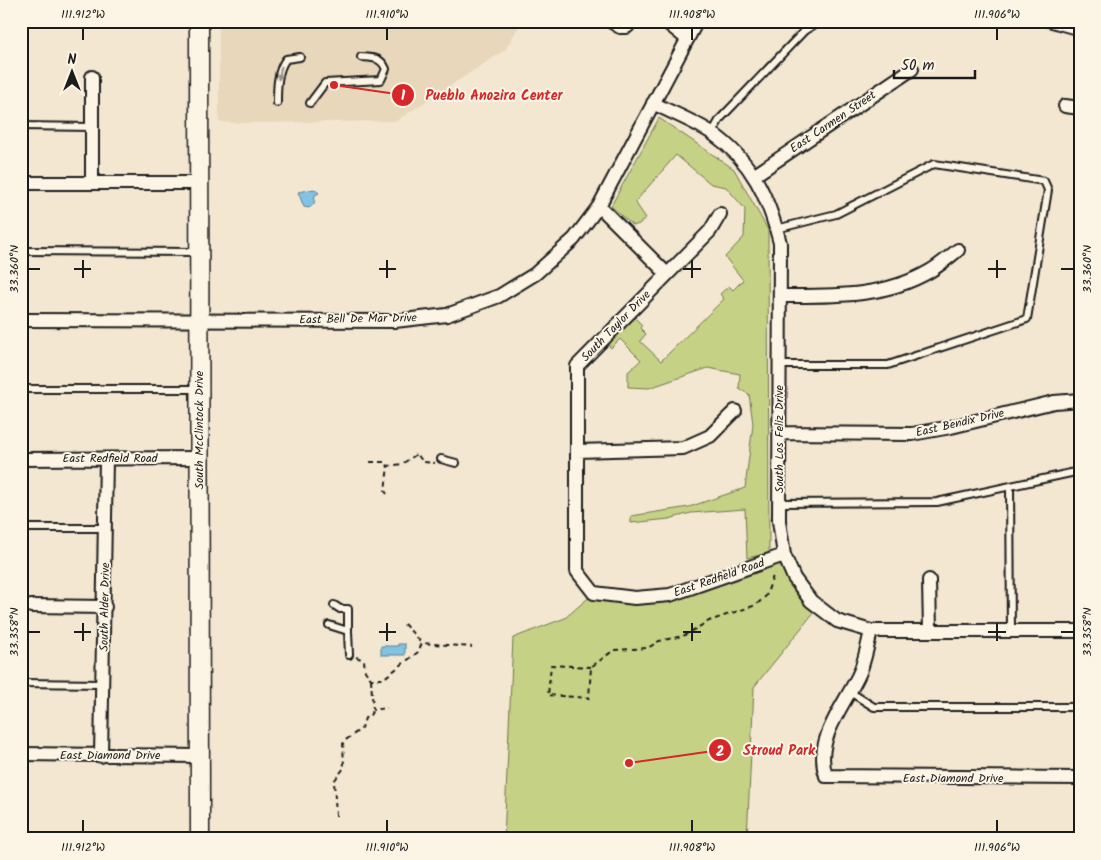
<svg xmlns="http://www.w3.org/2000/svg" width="1101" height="860" viewBox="0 0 1101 860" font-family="Kalam,sans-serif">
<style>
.built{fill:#e8d7ba}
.green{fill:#c5d185;stroke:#707650}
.water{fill:#82c2e2;stroke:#598093}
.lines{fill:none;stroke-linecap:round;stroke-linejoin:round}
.service-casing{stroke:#1c1c1c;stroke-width:10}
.minor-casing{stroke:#1c1c1c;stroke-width:16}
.secondary-casing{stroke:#1c1c1c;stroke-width:21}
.path{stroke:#1c1c1c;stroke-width:2;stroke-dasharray:5 4;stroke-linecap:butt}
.service{stroke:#fcf5e5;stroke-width:6}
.minor{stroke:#fcf5e5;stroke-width:12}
.secondary{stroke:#fcf5e5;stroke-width:18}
.oneway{fill:#97938b}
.ticks{fill:none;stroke:#1c1c1c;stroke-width:2}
.labels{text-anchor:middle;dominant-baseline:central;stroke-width:4;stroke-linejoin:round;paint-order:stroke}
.street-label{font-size:12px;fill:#1c1c1c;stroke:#fcf5e5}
.leader{fill:none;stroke:#d62828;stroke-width:2}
.callout-dot{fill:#d62828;stroke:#fcf5e5;stroke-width:2}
.mark-label{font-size:15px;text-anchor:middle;font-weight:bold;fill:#fff}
.callout-label{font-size:14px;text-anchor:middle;font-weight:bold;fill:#d62828;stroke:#fcf5e5;stroke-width:4;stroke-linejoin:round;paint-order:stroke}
.neatline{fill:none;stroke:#1c1c1c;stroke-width:2}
.ticks-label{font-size:12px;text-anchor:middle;fill:#1c1c1c}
</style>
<rect width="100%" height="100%" fill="#f3e7d1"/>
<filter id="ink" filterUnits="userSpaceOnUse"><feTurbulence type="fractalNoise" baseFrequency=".02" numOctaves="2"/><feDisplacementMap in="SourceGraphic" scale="10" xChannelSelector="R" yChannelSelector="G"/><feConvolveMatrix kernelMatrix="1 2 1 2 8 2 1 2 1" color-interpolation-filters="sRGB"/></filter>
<g filter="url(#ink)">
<path class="built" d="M 219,21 L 522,21 L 505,50 L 396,121 L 242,123 L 219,122 Z"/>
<path class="green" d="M 659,118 L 734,169 L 768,230 L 769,553 L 747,558 L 745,509 L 691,513 L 669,519 L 631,523 L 631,516 L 689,507 L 745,488 L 753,424 L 749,394 L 739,389 L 740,374 L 708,368 L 649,388 L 628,387 L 628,372 L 641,360 L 620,339 L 611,348 L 607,344 L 635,318 L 642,325 L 640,328 L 646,334 L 640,341 L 661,361 L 724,299 L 720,294 L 729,286 L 733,290 L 743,280 L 725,257 L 744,237 L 745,209 L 726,187 L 711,184 L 676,155 L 635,202 L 646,218 L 639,224 L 633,226 L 611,206 Z
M 784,555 L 819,606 L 754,687 L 747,839 L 504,839 L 513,638 L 565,618 L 594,593 L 670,595 Z"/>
<path class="water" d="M 314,189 L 319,193 L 315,195 L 314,204 L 309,208 L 304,207 L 298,192 Z
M 398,644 L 405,644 L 405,655 L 381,655 L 381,646 L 398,646 Z"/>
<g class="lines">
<g class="service-casing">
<path id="service" d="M 1041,21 L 1080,32
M 277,103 C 277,88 277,71 286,59 L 300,57
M 310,103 L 325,83 L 381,80 L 386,69 C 381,57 373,58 361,57
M 21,126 L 92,127
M 712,133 L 720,119 L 804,31 L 820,21
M 776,229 L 836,214 L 934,164 L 1044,181 L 1048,190 L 1027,319 L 888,365 L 780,365
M 21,251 L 197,252
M 21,389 L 197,389
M 441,459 L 456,463
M 1010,486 L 1011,631
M 779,503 L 937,502 L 1080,471
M 21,528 L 106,528
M 334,605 L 340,609 L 348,609 L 348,631
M 329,625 L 348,631 L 349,655
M 21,683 L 103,684
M 850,692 L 874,707 L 1080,707"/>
</g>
<g class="minor-casing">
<path id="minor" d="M 610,21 L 620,27 L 627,27 L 632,21
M 665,21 L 686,38
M 92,77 L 92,183
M 653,103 C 672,113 694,121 712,133 C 752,161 768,196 780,243 L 779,521 L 784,555 L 794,578 L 811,601 L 837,621 L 871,631 L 1080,631
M 1065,106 L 1080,108
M 755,175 L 912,69
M 21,183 L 198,183
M 599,206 L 667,274
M 720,214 L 710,231 L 577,366 L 577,571 L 594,593 L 635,598 L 670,595 L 784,555
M 780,296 C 832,296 884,298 930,271 C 940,265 949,257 958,250
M 21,320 L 395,321 L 447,315 L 499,296 L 535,274 L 574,239 L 599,206 L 697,21
M 780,433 L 912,434 L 951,427 L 1054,402 L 1080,400
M 577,451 L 683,448 L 710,436 L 735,411
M 21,459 L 199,458
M 929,580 L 930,631
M 31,606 L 105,607
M 871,631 C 868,644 865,659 860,672 C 846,704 813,739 826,776 L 1080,778
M 21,754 L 199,756
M 101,756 L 106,459"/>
</g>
<g class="secondary-casing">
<path id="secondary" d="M 199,21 L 200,839"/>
</g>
<path class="path" d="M 370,462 L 384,462 L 388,466 L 402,464 L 417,454 L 423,462 L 435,463
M 387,494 L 385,491 L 388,466
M 404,624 L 422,643
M 356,657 L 364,660 L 365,671 L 371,679 L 383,679 L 418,652 L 422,643 L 472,647
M 591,667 L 551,665 L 548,695 L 589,698 L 591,667 L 614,650 L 648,648 L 659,641 L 683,636 L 709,621 L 756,605 L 766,596 L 774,573
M 371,679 L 373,710 L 387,708
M 336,816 L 334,781 L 344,768 L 343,742 L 362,728 L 365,718 L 369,717 L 373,710
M 21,836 L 61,839
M 564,839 C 578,831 593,831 607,839"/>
<use href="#service" class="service"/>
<use href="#minor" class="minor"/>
<use href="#secondary" class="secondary"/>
</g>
<defs><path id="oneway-solid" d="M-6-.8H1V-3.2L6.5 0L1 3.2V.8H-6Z" transform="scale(1.25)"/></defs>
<use class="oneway" href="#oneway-solid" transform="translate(280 73) rotate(103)"/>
</g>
<path class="ticks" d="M 83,28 L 83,40M 387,28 L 387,40M 692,28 L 692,40M 997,28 L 997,40M 83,260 L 83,278M 387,260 L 387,278M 692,260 L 692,278M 997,260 L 997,278M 28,269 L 40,269M 74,269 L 91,269M 379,269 L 396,269M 683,269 L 701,269M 988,269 L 1006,269M 1061,269 L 1074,269M 83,623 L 83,641M 387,623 L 387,641M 692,623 L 692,641M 997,623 L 997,641M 28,632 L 40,632M 74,632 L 91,632M 379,632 L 396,632M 683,632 L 701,632M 988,632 L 1006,632M 1061,632 L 1074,632M 83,820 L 83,832M 387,820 L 387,832M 692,820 L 692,832M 997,820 L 997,832"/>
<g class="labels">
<g class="street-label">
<text transform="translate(833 122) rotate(-34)">East Carmen Street</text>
<text transform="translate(358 319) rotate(-1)">East Bell De Mar Drive</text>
<text transform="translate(616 326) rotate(-46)">South Taylor Drive</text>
<text transform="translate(960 423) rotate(-13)">East Bendix Drive</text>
<text transform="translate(199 430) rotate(-90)">South McClintock Drive</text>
<text transform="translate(779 439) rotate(-90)">South Los Feliz Drive</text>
<text x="110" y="458">East Redfield Road</text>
<text transform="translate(719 578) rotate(-19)">East Redfield Road</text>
<text transform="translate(105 607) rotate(-89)">South Alder Drive</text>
<text x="110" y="755">East Diamond Drive</text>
<text x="953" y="778">East Diamond Drive</text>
</g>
</g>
<path class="leader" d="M334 85L403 95M629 763L720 750"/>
<g class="callout-dot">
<circle cx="334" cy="85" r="5"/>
<circle cx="629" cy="763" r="5"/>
<circle cx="403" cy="95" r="12"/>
<circle cx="720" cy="750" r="12"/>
</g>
<g class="mark-label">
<text x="403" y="100">1</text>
<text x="720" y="756">2</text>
</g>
<g class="callout-label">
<text x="494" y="100">Pueblo Anozira Center</text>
<text x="779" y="755">Stroud Park</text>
</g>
<rect width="1101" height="860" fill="none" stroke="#fcf5e5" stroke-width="55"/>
<g transform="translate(72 72)" stroke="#fcf5e5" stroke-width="4" paint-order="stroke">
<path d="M0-4L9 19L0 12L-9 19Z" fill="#1c1c1c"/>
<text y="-8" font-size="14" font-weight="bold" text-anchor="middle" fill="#1c1c1c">N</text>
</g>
<path d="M894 70v8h81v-8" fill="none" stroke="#1c1c1c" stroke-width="2.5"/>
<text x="901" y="70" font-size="15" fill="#1c1c1c" stroke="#fcf5e5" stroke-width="4" paint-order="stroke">50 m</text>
<rect x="28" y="28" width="1046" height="804" class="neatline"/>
<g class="ticks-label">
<text x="83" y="18">111.912°W</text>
<text x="387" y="18">111.910°W</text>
<text x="692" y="18">111.908°W</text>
<text x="997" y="18">111.906°W</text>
<text transform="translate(14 269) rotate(-90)" y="4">33.360°N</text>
<text transform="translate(1087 269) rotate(-90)" y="4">33.360°N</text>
<text transform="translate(14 632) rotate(-90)" y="4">33.358°N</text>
<text transform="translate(1087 632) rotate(-90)" y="4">33.358°N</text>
<text x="83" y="851">111.912°W</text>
<text x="387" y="851">111.910°W</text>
<text x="692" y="851">111.908°W</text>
<text x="997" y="851">111.906°W</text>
</g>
</svg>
